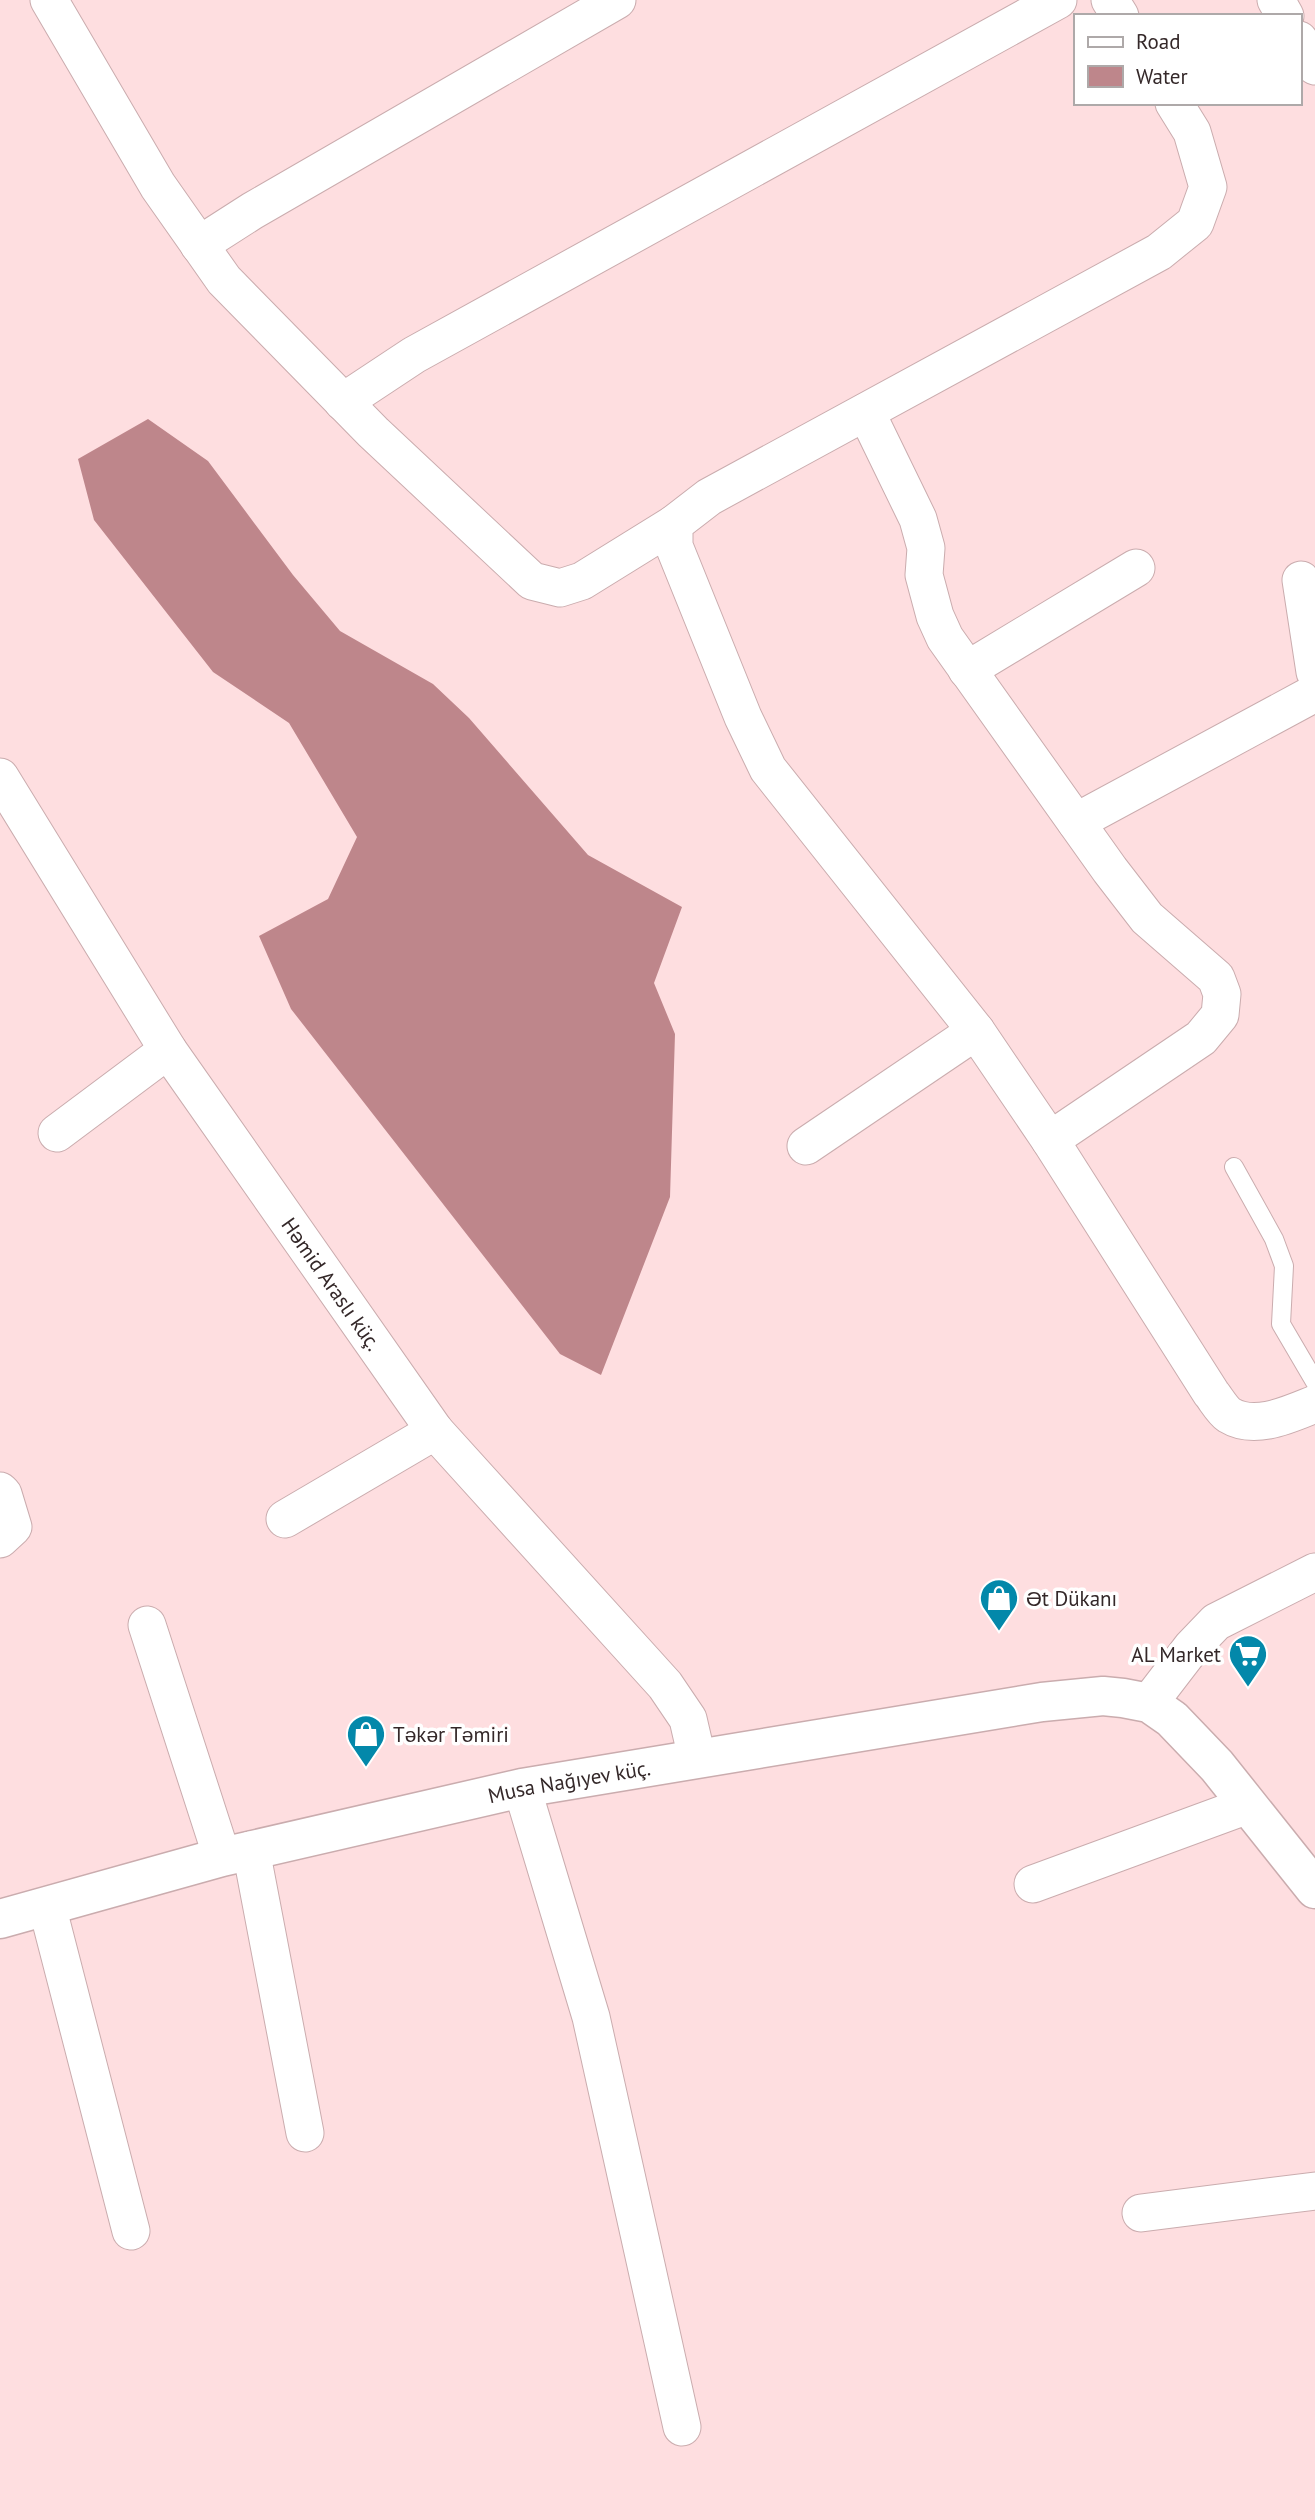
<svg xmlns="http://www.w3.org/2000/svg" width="1315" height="2520" viewBox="0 0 1315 2520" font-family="'PT Sans',sans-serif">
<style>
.water{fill:#be868b}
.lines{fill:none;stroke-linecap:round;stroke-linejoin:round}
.service-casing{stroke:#caacae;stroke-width:20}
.minor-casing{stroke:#caacae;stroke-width:39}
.tertiary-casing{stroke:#caacae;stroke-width:41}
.service{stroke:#fff;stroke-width:18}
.minor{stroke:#fff;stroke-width:37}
.tertiary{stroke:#fff;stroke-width:38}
.labels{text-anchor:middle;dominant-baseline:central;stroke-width:7;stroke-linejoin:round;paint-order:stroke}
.street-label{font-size:21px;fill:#342829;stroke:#fff}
.poi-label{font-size:21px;fill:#342829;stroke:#fff;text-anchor:start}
</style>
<rect width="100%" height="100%" fill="#fedee0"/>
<path class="water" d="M 148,419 L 208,461 L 293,575 L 340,631 L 433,684 L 469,718 L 588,855 L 682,907 L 654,983 L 675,1034 L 670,1197 L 601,1375 L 560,1354 L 291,1009 L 259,936 L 328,899 L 357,837 L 289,723 L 213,672 L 94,520 L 78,459 Z"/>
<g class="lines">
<g class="service-casing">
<path id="service" d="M 1234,1167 L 1274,1239 L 1284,1266 L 1281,1324 L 1315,1382"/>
</g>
<g class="minor-casing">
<g id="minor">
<path d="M 49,0 L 158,186 L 224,280 L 373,432 L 532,581 L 560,588 L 582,581 L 674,524"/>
<path d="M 1110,0 L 1120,16"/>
<path d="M 1276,0 L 1285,16"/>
<path d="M 1299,40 L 1315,66"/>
<path d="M 199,245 L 252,211 L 617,0"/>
<path d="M 343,402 L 414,355 L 1058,0"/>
<path d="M 866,412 L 918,519 L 926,548 L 924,575 L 935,616 L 945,638 L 1110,870 L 1147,918 L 1216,978 L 1222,994 L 1220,1015 L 1201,1038 L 1050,1140 L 1211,1393 C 1216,1399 1222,1410 1229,1415 C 1255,1431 1290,1414 1315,1404"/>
<path d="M 1301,580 L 1315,672"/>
<path d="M 967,670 L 1136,568"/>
<path id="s1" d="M 0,777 L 168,1050 L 435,1431 L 665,1685 L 688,1719 L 697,1758"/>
<path d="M 1076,822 L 1315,693"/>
<path d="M 57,1133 L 168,1050"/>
<path d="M 1050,1140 L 976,1031 L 768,769 L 743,717 L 674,546 L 674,524 L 709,497 L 1159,252 L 1195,223 L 1208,187 L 1192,132 L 1174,103"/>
<path d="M 806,1146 L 976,1031"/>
<path d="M 0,1491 L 3,1494 L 13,1527 L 0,1539"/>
<path d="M 285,1519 L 435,1431"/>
<path d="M 147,1625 L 222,1857"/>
<path d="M 1149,1703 L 1192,1647 L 1216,1622 L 1315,1572"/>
<path d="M 522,1788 L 591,2017 L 682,2427"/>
<path d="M 251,1850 L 305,2133"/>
<path d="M 1033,1884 L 1248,1805"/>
<path d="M 47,1906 L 131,2231"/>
<path d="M 1141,2213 L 1315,2191"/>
</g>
</g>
<g class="tertiary-casing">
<g id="tertiary">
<path id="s2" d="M 0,1919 L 222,1857 L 522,1788 L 1042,1702 L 1103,1696 L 1123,1698 L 1149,1703 L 1172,1719 L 1217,1766 L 1315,1889"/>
</g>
</g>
<use href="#service" class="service"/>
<use href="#minor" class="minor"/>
<use href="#tertiary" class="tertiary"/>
</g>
<defs>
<g id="shop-pin" transform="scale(2.0125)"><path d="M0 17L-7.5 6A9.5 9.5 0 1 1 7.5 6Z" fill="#0388aa" stroke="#fff"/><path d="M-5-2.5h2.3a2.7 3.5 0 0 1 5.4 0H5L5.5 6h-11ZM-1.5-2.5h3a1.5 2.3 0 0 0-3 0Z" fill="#fff"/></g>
<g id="supermarket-pin" transform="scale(2.0125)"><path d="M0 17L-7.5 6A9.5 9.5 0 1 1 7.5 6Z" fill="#0388aa" stroke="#fff"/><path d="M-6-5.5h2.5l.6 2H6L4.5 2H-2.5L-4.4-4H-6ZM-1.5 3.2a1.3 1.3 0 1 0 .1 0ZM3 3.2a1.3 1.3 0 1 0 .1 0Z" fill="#fff"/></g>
</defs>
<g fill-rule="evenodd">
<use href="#shop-pin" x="999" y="1598"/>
<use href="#supermarket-pin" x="1248" y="1654"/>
<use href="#shop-pin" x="366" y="1734"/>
</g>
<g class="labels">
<g class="street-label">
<text stroke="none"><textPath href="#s1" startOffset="606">Həmid Araslı küç.</textPath></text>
<text stroke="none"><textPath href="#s2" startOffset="586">Musa Nağıyev küç.</textPath></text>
</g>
<g class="poi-label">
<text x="1026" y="1598">Ət Dükanı</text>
<text x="1221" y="1654" text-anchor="end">AL Market</text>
<text x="393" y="1734">Təkər Təmiri</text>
</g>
</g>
<rect x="1074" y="14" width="228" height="91" fill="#ffffff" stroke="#aea9a9" stroke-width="2"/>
<rect x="1088" y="37" width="35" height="10" fill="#ffffff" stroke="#aea9a9" stroke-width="2"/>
<text x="1136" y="49" font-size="21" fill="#342829">Road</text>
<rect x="1088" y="66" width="35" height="21" fill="#be868b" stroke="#aea9a9" stroke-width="2"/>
<text x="1136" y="84" font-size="21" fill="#342829">Water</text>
</svg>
